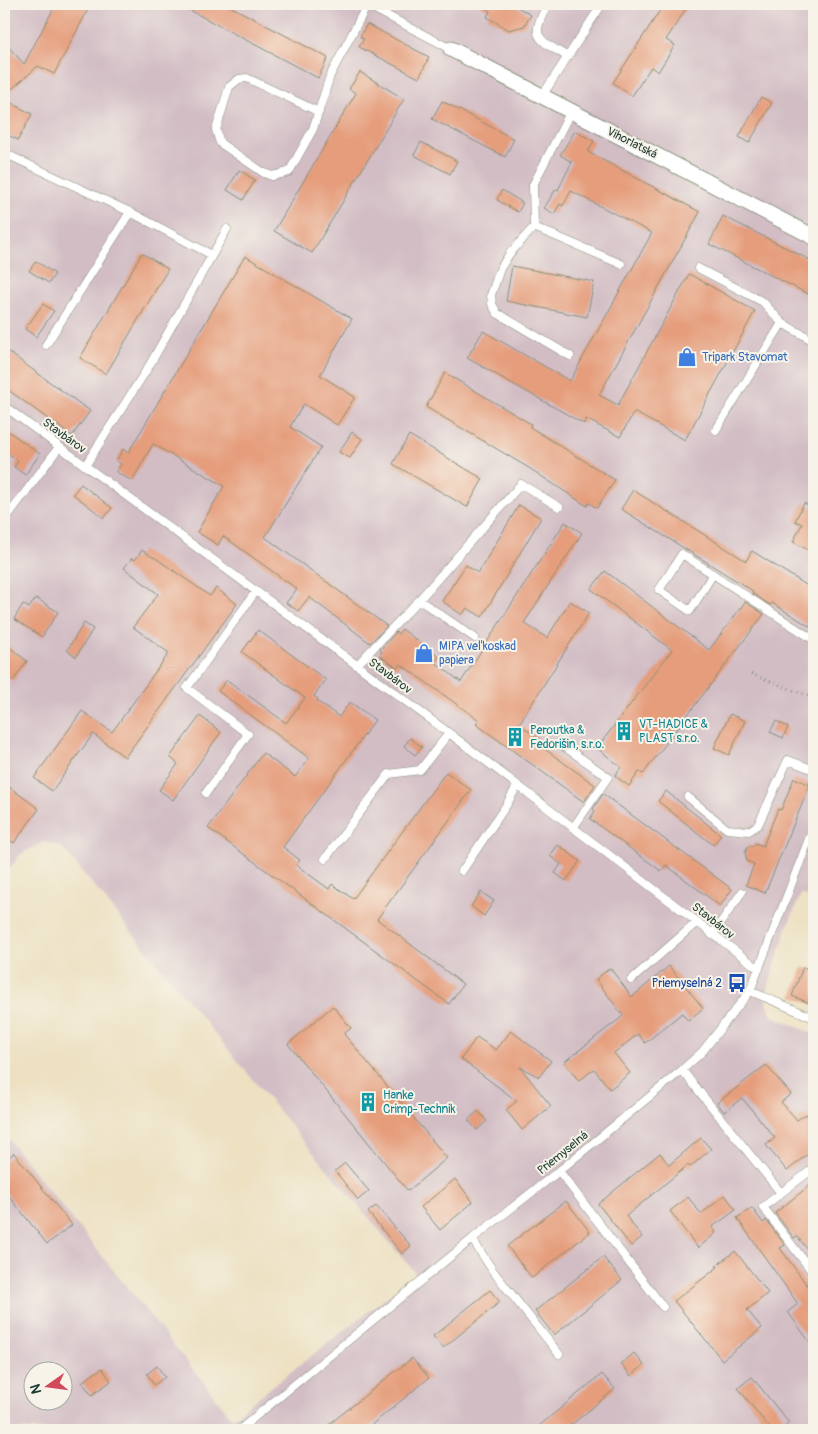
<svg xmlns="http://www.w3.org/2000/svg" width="818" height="1434" viewBox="0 0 818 1434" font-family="Pangolin,sans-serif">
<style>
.industrial{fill:#d2bdc5;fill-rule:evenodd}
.building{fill:#e59d7b}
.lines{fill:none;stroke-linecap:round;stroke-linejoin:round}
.lane-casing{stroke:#868f7b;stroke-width:9}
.street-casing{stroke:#868f7b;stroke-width:17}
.path{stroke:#868f7b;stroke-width:2.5;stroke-dasharray:1 4;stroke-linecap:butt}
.lane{stroke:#fff;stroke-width:8}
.street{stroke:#fff;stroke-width:15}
.labels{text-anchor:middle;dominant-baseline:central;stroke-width:4;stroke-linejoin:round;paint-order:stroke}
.street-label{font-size:12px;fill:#1f3d34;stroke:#f7f3e8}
.shop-label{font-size:12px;fill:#366cbe;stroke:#f7f3e8;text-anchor:start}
.culture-label{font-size:12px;fill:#0d838f;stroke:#f7f3e8;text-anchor:start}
.transit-label{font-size:12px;fill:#164399;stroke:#f7f3e8;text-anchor:end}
</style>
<rect width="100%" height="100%" fill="#f7f3e8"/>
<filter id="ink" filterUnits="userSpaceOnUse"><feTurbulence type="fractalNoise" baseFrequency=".02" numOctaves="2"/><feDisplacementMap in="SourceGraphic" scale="10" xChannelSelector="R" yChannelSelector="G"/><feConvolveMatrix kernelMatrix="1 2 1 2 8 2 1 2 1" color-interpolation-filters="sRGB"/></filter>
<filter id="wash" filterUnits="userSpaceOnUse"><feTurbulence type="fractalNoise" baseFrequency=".0096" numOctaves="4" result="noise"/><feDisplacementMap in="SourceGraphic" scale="20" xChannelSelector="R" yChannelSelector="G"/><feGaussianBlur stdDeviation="1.12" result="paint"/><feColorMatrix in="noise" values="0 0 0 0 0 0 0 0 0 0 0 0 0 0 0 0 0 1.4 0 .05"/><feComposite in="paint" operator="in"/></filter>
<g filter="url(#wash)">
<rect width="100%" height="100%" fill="#ede1c2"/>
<path class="industrial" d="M 4,4 L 814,4 L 814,899 L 801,894 L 787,927 L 765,997 L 772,1016 L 814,1034 L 814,1430 L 4,1430 L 4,1134 L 232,1418 L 416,1274 L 300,1137 L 61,846 L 43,842 L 21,854 L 4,875 ZM 32,1372 L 62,1372 L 62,1402 L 32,1402 Z"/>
<g id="blocks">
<path class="building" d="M 56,4 L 91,4 L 54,74 L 38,66 L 4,96 L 4,42 L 24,64 Z
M 178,4 L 226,4 L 328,58 L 318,78 Z
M 477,4 L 512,4 L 531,15 L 524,26 L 509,30 L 487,17 L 490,11 Z
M 664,4 L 689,4 L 666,40 L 675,45 L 658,72 L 651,67 L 632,96 L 613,83 Z
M 367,24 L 429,57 L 419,78 L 359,47 L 364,39 L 360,37 Z
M 360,72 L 404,99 L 312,253 L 274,231 L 356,93 L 349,89 Z
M 761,97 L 772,103 L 749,143 L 739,137 Z
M 4,99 L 32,114 L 18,140 L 4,133 Z
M 442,101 L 514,139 L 505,157 L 432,119 Z
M 575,131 L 594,141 L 588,152 L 700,212 L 599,395 L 618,405 L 689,274 L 755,311 L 685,440 L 634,412 L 620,437 L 586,419 L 584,424 L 467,358 L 483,331 L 570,381 L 652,233 L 571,191 L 563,206 L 560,204 L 554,214 L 544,208 L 556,189 L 558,190 L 572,162 L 560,155 Z
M 421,142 L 457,161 L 450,174 L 414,155 Z
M 239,170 L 255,180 L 243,200 L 227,190 Z
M 502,190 L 523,203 L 518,212 L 497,200 Z
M 723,216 L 814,262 L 814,297 L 709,244 Z
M 142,253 L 168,269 L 106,374 L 80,358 Z
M 245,256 L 352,319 L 320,375 L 355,397 L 337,425 L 304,404 L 295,418 L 290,427 L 321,447 L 265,537 L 387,626 L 370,643 L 309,597 L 298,611 L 286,603 L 297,589 L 223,536 L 218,545 L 197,532 L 224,486 L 153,444 L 132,481 L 116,472 L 121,464 L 116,461 L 123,449 L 128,453 Z
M 36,261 L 55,274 L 49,283 L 29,271 Z
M 512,266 L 594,282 L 587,317 L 506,301 Z
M 43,304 L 54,311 L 36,337 L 25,329 Z
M 4,349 L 90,411 L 72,436 L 4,387 Z
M 445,373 L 531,424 L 530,427 L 615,480 L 597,508 L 589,503 L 587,506 L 529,468 L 426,407 Z
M 4,428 L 40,454 L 25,475 L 14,467 L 18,461 L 4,450 Z
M 352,432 L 362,439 L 350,458 L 339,452 Z
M 409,435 L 483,479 L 467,507 L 393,464 Z
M 81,484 L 112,508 L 104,518 L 73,494 Z
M 633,490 L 746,561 L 752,551 L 814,590 L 814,629 L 772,603 L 770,605 L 752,593 L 753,591 L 621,509 Z
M 804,503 L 814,508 L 814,553 L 793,542 L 802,524 L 795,521 Z
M 519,505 L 541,518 L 482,617 L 467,608 L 462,615 L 442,601 L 466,565 L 478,573 Z
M 565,522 L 582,533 L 524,623 L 547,638 L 570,601 L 589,613 L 519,724 L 542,741 L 539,745 L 595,785 L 584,802 L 476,724 L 479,720 L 400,664 L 397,668 L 379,655 L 382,652 L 380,650 L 396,632 L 398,634 L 402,629 L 439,657 L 435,662 L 461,682 Z
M 142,550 L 154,558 L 154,557 L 210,596 L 216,588 L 237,604 L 125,757 L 93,734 L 52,791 L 34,778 L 82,711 L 112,732 L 169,653 L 133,627 L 158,594 L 124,568 L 132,558 L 135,560 Z
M 605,571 L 709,650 L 745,602 L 764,614 L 643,774 L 639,772 L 629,786 L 615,776 L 621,767 L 597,748 L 672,650 L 591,589 Z
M 36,598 L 58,612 L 42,637 L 14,619 L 23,604 L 29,608 Z
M 84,623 L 93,629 L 76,657 L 67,650 Z
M 258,630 L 326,680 L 314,696 L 318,699 L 317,701 L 339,717 L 350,702 L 375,720 L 283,847 L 300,860 L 296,865 L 329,889 L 332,884 L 353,899 L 446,772 L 471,790 L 377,919 L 463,984 L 449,1004 L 208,828 L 263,753 L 295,777 L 309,758 L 218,691 L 227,680 L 286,723 L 305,698 L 242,652 Z
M 4,643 L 27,661 L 13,681 L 4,674 Z
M 730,714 L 745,721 L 729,755 L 714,748 Z
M 200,716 L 221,732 L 173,800 L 159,790 L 178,764 L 170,757 Z
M 776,721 L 788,727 L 783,738 L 770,732 Z
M 410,738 L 422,747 L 415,755 L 404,746 Z
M 794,778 L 810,785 L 765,893 L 746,885 L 754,864 L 747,861 L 745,853 L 748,846 L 754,846 L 755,843 L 763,846 L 778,809 L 781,810 Z
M 4,783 L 39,809 L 14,843 L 4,836 Z
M 666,791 L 721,835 L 713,845 L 658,801 Z
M 603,794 L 732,889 L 720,906 L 666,865 L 661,871 L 590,819 L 595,811 L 593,809 Z
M 558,845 L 580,861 L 566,881 L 555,873 L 561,864 L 550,856 Z
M 481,892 L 494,901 L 484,916 L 471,906 Z
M 669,966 L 703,1008 L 688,1021 L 682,1013 L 645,1043 L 638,1034 L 614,1053 L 630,1073 L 610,1089 L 594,1069 L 579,1081 L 564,1062 L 623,1016 L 596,979 L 610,968 L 632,997 Z
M 803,967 L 814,971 L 814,1005 L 792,996 Z
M 333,1006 L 351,1028 L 344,1034 L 447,1158 L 408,1191 L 288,1044 Z
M 511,1031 L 551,1061 L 539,1077 L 520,1067 L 551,1106 L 522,1130 L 506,1110 L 517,1101 L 461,1059 L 477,1037 L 496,1050 Z
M 766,1065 L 791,1094 L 781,1102 L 797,1120 L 806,1114 L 814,1124 L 814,1149 L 787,1171 L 766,1145 L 775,1138 L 742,1098 L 724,1112 L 717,1103 Z
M 478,1111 L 487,1121 L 477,1130 L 468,1120 Z
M 701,1138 L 711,1149 L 690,1167 L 688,1165 L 626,1216 L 642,1237 L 631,1246 L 598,1204 L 660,1153 L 669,1165 Z
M 14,1153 L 72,1225 L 47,1244 L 4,1190 L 4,1161 Z
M 345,1163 L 369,1191 L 358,1200 L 335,1171 Z
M 455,1179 L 473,1202 L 440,1230 L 421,1207 Z
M 814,1182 L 814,1258 L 797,1236 L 794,1238 L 775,1213 Z
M 725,1195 L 736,1210 L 712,1227 L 716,1233 L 698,1248 L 670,1211 L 688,1197 L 701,1214 Z
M 566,1201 L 590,1232 L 532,1278 L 507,1246 Z
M 376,1206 L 411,1246 L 402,1254 L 368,1212 Z
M 752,1208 L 763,1223 L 766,1220 L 785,1245 L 780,1248 L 814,1295 L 814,1348 L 788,1312 L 798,1304 L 737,1218 Z
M 735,1251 L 768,1293 L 747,1310 L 762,1328 L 722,1360 L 674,1301 L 718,1267 L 716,1266 Z
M 603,1257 L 622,1280 L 554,1335 L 535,1311 Z
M 490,1290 L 500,1302 L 443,1348 L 433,1336 Z
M 634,1353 L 644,1365 L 631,1376 L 621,1364 Z
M 412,1358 L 429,1378 L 370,1426 L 364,1430 L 322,1430 Z
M 157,1366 L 165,1377 L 154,1385 L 147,1374 Z
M 102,1368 L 111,1381 L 92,1395 L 82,1382 Z
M 602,1374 L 615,1389 L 565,1430 L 534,1430 Z
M 752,1377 L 789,1423 L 781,1430 L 771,1430 L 738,1388 Z"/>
</g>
</g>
<g filter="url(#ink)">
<use href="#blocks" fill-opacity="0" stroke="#868f7b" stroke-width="1"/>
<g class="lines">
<g class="lane-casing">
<path id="lane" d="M 548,4 C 528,39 539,39 568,57
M 542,96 L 602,4
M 319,112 L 247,78 L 239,79 L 229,87 L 216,130 L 220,143 L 264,173 L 272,176 L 289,172 L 313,129 L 330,76 L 367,5 L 451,49
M 4,153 L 130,212 L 212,255
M 534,227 L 621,264
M 698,268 L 763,302 L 782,323
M 46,345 L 130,212
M 570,356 L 497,313 L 492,304 L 491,295 L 500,269 L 510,253 L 534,227 L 533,185 L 571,111
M 4,406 L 449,733 L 759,969
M 716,430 L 782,323 L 814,341
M 85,466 L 149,366 L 227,229
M 4,521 L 59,447
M 713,574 L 690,611 L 659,590 L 682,554 L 814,640
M 419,600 L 475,638
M 357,665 L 419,600 L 521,484 L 559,507
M 559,743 L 608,777 L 573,828
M 206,793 L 248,734 L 187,688 L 256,591
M 688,797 L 727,829 L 749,831 L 758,825 L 788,760 L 814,770
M 325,859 L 389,774 L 420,770 L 449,733
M 462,871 L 507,804 L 517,786
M 712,935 L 742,892
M 631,980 L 697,922
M 750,991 L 814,1018
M 682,1070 L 781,1193 L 763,1207 L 814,1274
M 559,1171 L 663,1307
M 781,1193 L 814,1168
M 472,1239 L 493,1271 L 559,1354
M 239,1430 L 472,1239 L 559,1171 L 682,1070 L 702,1052 L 750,991 L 814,826"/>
</g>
<g class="street-casing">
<path id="street" d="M 451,49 L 814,237"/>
</g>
<path class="path" d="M 751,674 L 814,698"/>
<use href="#lane" class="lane"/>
<use href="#street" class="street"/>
</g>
</g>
<defs>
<g id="shop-bare" transform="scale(1.5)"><path d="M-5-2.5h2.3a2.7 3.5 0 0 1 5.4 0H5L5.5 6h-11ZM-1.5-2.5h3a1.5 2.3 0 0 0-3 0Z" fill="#3f7fe0" stroke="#f7f3e8" stroke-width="2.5" paint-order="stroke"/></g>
<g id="building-bare" transform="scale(1.5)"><path d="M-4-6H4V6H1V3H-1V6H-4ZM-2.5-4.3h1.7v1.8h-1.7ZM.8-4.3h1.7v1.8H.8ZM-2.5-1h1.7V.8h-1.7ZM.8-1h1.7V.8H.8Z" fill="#0f9aa8" stroke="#f7f3e8" stroke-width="2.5" paint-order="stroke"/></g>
<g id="bus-bare" transform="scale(1.5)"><path d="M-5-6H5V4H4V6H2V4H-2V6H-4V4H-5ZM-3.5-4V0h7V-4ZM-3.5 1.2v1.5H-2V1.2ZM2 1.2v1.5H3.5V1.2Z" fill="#1a4fb4" stroke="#f7f3e8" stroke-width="2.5" paint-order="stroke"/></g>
</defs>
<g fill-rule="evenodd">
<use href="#shop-bare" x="687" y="357"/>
<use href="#shop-bare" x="424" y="653"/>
<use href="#building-bare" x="624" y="731"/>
<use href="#building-bare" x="515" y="737"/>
<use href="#bus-bare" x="737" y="983"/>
<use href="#building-bare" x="368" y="1102"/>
</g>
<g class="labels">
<g class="street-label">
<text transform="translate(632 143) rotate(27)">Vihorlatská</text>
<text transform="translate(64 436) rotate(36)">Stavbárov</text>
<text transform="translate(390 676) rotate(37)">Stavbárov</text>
<text transform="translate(713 921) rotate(38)">Stavbárov</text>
<text transform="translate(563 1153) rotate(-39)">Priemyselná</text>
</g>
<g class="shop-label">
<text x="702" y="357">Tripark Stavomat</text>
<text x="439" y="646">MIPA veľkoskad<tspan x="439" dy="14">papiera</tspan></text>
</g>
<g class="culture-label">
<text x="639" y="724">VT-HADICE &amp;<tspan x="639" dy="14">PLAST s.r.o.</tspan></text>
<text x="530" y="730">Peroutka &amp;<tspan x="530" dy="14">Fedorišin, s.r.o.</tspan></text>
<text x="383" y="1095">Hanke<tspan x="383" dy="14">Crimp-Technik</tspan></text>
</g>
<g class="transit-label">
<text x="722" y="983">Priemyselná 2</text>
</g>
</g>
<rect width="818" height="1434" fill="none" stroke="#f7f3e8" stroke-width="20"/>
<g transform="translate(48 1386) rotate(256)"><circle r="24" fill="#f7f3e8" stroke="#a1aaa0"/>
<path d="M0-4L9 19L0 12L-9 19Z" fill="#d1495b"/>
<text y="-8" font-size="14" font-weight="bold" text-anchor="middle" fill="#1f3d34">N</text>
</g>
</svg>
